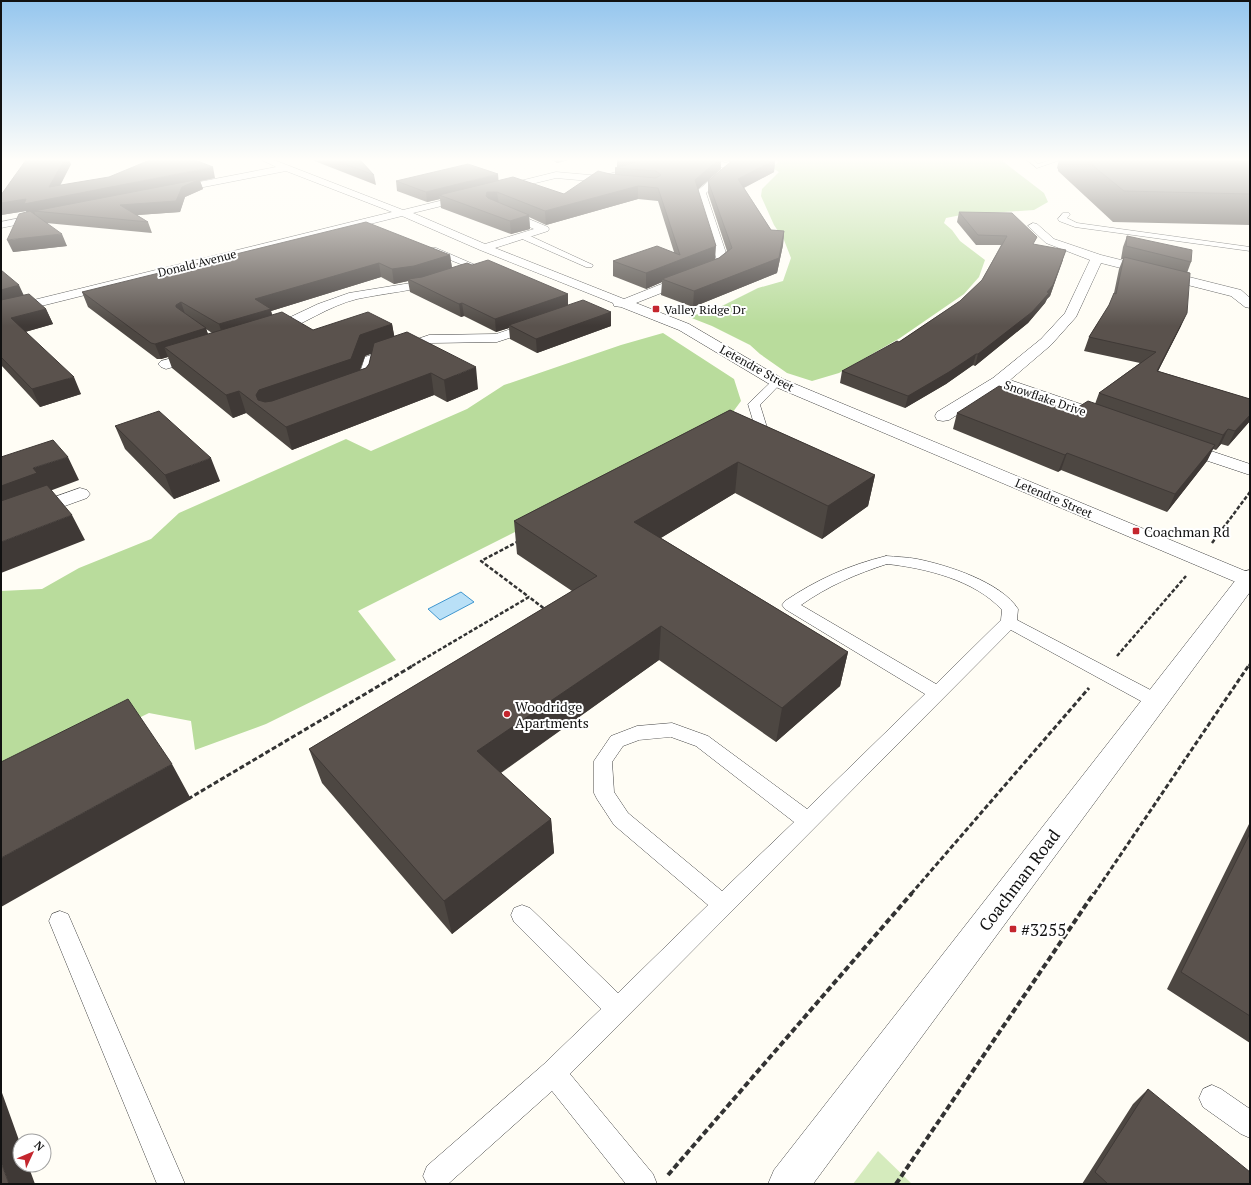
<svg xmlns="http://www.w3.org/2000/svg" width="1251" height="1185" viewBox="0 0 1251 1185" font-family="'PT Serif',serif">
<style>
.green{fill:#d5ebbd}
.forest{fill:#b9dc9c}
.water{fill:#b9e0f7;stroke:#3f96cf}
.lines{fill:none;stroke-linecap:round;stroke-linejoin:round}
.service-casing{stroke:#444;stroke-width:1}
.minor-casing{stroke:#444;stroke-width:1}
.tertiary-casing{stroke:#444;stroke-width:1}
.path-far2{stroke:#333;stroke-width:2.5;stroke-dasharray:4 2;stroke-linecap:butt}
.path-far1{stroke:#333;stroke-width:3;stroke-dasharray:5 2.5;stroke-linecap:butt}
.path{stroke:#333;stroke-width:4;stroke-dasharray:6 3;stroke-linecap:butt}
.service{fill:#fff;fill-rule:evenodd}
.minor{fill:#fff;fill-rule:evenodd}
.tertiary{fill:#fff;fill-rule:evenodd}
.wall{fill:#4d4742;fill-rule:evenodd}
.shaded-wall{fill:#3f3936}
.building{fill:#5a524d;stroke:#3f3936}
.poi-dot{fill:#c4262e;stroke:#fff;stroke-width:1.5}
.labels{text-anchor:middle;dominant-baseline:central;stroke-width:4;stroke-linejoin:round;paint-order:stroke}
.far-street-label{font-size:12px;fill:#111;stroke:#fff}
.far-poi-label{font-size:12px;fill:#111;stroke:#fff;text-anchor:start}
.poi-label{font-size:14px;fill:#111;stroke:#fff;text-anchor:start}
.near-street-label{font-size:17px;fill:#111;stroke:#fff}
.near-poi-label{font-size:17px;fill:#111;stroke:#fff;text-anchor:start}
</style>
<rect width="100%" height="100%" fill="#fffdf5"/>
<path class="green" d="M 878,1151 L 912,1184 L 853,1184 Z"/>
<path class="forest" d="M 779,160 L 1001,160 L 1044,193 L 1048,202 L 1034,210 L 961,215 L 946,218 L 944,223 L 952,230 L 960,241 L 985,260 L 979,277 L 964,294 L 900,338 L 839,373 L 812,381 L 787,373 L 760,354 L 750,345 L 712,326 L 689,317 L 722,306 L 758,288 L 783,281 L 791,258 L 784,240 L 774,225 L 761,196 L 762,189 L 779,172 L 771,167 L 778,163 Z
M 663,333 L 734,379 L 741,401 L 727,420 L 650,464 L 358,611 L 396,660 L 266,724 L 195,750 L 191,721 L 149,713 L 1,785 L 1,591 L 42,589 L 79,568 L 151,539 L 179,513 L 346,439 L 371,451 L 467,409 L 504,385 L 621,345 Z"/>
<path class="water" d="M 461,592 L 474,602 L 440,620 L 428,609 Z"/>
<g class="lines">
<g class="service-casing">
<path id="service" d="M 1027,160 L 1034,160 L 1038,164 L 1051,160 L 1060,160 L 1037,168 Z
M 1063,213 L 1069,213 L 1070,215 L 1067,218 L 1077,223 L 1250,247 L 1250,251 L 1075,227 L 1059,221 L 1058,219 Z
M 520,234 L 526,234 L 593,265 L 592,267 L 586,267 L 520,238 Z
M 430,248 L 436,248 L 480,267 L 479,269 L 473,269 L 430,252 Z
M 777,379 L 782,382 L 760,405 L 770,437 L 768,440 L 760,440 L 758,437 L 748,404 L 773,380 Z
M 886,556 C 896,557 907,557 917,559 C 947,565 1001,582 1018,609 L 1017,620 L 1162,696 L 1165,701 L 1162,706 L 1156,707 L 1150,706 L 1011,630 L 570,1074 L 653,1174 L 657,1184 L 626,1184 L 552,1091 L 448,1184 L 427,1184 L 423,1176 L 427,1166 L 544,1064 L 601,1009 L 514,922 L 511,915 L 514,908 L 522,905 L 530,908 L 618,993 L 708,905 L 614,825 L 597,799 L 594,793 L 594,761 L 611,736 L 637,726 L 672,723 L 708,736 L 807,809 L 925,694 L 785,609 L 782,605 L 785,601 C 816,580 849,565 886,556 ZM 887,564 C 925,568 975,580 1002,610 L 1001,620 L 936,684 L 801,605 C 828,586 856,574 887,564 ZM 671,737 L 696,746 L 794,822 L 722,891 L 628,813 L 614,792 L 612,762 L 623,746 L 639,740 Z
M 60,911 L 68,914 L 185,1184 L 157,1184 L 49,921 L 52,914 Z
M 1212,1085 L 1221,1089 L 1250,1109 L 1250,1138 L 1241,1134 L 1203,1107 L 1199,1098 L 1203,1089 Z"/>
</g>
<g class="minor-casing">
<path id="minor" d="M 262,160 L 274,160 L 403,210 L 556,172 L 601,176 L 662,160 L 676,160 L 675,162 L 601,182 L 556,178 L 413,213 L 485,244 L 534,229 L 497,213 L 496,211 L 501,208 L 505,209 L 548,227 L 549,229 L 548,231 L 495,248 L 624,299 L 709,265 L 717,261 L 696,192 L 724,168 L 702,162 L 701,160 L 715,160 L 734,165 L 736,167 L 734,169 L 706,193 L 729,262 L 717,271 L 636,303 L 689,324 L 783,379 L 1250,573 L 1250,588 L 771,385 L 679,330 L 621,307 L 614,306 L 613,303 L 480,250 L 402,216 L 1,316 L 1,308 L 392,212 L 286,171 L 173,193 L 168,190 L 173,187 L 276,167 Z
M 45,213 L 50,216 L 49,218 L 1,228 L 1,222 Z
M 1033,223 L 1037,224 L 1054,239 L 1101,255 L 1241,290 L 1250,298 L 1250,308 L 1245,307 L 1231,296 L 1101,263 L 1076,317 L 1051,345 L 1010,380 L 1110,414 L 1112,418 L 1110,422 L 1104,423 L 1098,422 L 1001,387 L 949,420 L 943,421 L 937,420 L 935,416 L 937,412 L 993,378 L 1041,339 L 1065,313 L 1090,260 L 1046,243 L 1028,226 Z
M 438,275 L 442,276 L 444,279 L 442,282 C 414,291 386,293 357,299 C 328,306 303,325 275,335 L 270,336 L 265,335 L 263,332 L 265,329 L 318,304 L 349,293 L 417,282 Z
M 538,320 L 543,321 L 545,324 L 543,327 L 497,342 L 431,343 L 377,363 C 373,379 373,397 350,391 L 348,388 L 350,385 L 357,382 L 365,357 L 429,335 L 496,334 Z
M 199,351 L 204,352 L 206,355 L 204,358 L 166,369 L 161,367 L 158,364 L 161,361 Z
M 1181,441 L 1250,464 L 1250,475 L 1175,450 L 1172,446 L 1175,442 Z
M 80,488 L 87,490 L 90,494 L 87,498 L 1,529 L 1,516 Z"/>
</g>
<g class="tertiary-casing">
<path id="tertiary" d="M 1250,570 L 1250,592 L 813,1184 L 768,1184 L 774,1170 L 1242,572 Z"/>
</g>
<path class="path-far2" d="M 519,541 L 481,561 L 529,597
M 1212,543 L 1250,492
M 1117,656 L 1186,576
M 412,666 L 529,597 L 546,610
M 1249,666 L 1250,664"/>
<path class="path-far1" d="M 188,799 L 414,665
M 911,894 L 1089,688
M 1094,894 L 1249,665"/>
<path class="path" d="M 668,1175 L 912,893
M 896,1184 L 1094,893"/>
<use href="#service" class="service"/>
<use href="#minor" class="minor"/>
<use href="#tertiary" class="tertiary"/>
</g>
<path class="wall" d="M 312,160 L 360,160 L 374,175 L 376,185 Z
M 552,160 L 568,160 L 557,163 Z
M 617,160 L 775,160 L 774,172 L 744,188 L 771,230 L 784,231 L 783,245 L 777,273 L 693,307 L 661,295 L 662,282 L 646,289 L 613,276 L 613,261 L 674,252 L 658,201 L 638,199 L 546,225 L 529,217 L 530,229 L 511,234 L 441,208 L 440,199 L 427,202 L 397,191 L 396,181 L 498,181 L 564,194 L 610,174 L 615,174 L 615,168 L 617,167 ZM 721,160 L 730,162 L 708,181 L 708,193 L 727,251 L 719,258 L 715,259 L 698,189 L 721,169 Z
M 1059,160 L 1250,160 L 1250,225 L 1113,222 L 1058,171 L 1058,169 L 1057,168 Z
M 71,164 L 60,186 L 215,178 L 200,181 L 203,189 L 185,197 L 180,212 L 137,215 L 148,222 L 152,233 L 46,223 L 67,246 L 13,252 L 27,212 L 26,211 L 1,215 L 1,195 Z
M 959,212 L 1034,245 L 1063,260 L 1050,296 L 1047,299 L 1045,303 L 1028,323 L 975,366 L 973,365 L 946,384 L 905,408 L 840,383 L 842,371 L 899,342 L 960,301 L 982,280 L 1001,245 L 976,245 L 957,222 Z
M 1127,236 L 1191,262 L 1187,273 L 1181,326 L 1158,371 L 1250,399 L 1250,421 L 1228,446 L 1221,444 L 1216,450 L 1213,449 L 1207,461 L 1167,512 L 1061,470 L 1058,472 L 953,429 L 957,413 L 1072,411 L 1095,404 L 1099,393 L 1140,363 L 1084,351 L 1089,337 L 1109,305 L 1114,293 L 1119,269 L 1123,259 L 1121,259 L 1123,247 Z
M 450,255 L 452,268 L 472,265 L 568,294 L 568,305 L 611,312 L 611,326 L 537,353 L 510,339 L 509,328 L 496,332 L 464,316 L 461,317 L 410,292 L 408,281 L 394,284 L 381,277 L 271,311 L 272,315 L 313,330 L 392,324 L 394,336 L 478,389 L 447,402 L 434,395 L 292,450 L 246,413 L 233,418 L 172,368 L 168,357 L 161,359 L 157,359 L 88,307 L 82,292 ZM 206,329 L 212,333 L 208,334 ZM 372,353 L 369,364 L 366,368 L 360,370 L 365,356 Z
M 1,270 L 23,295 L 46,309 L 53,324 L 25,332 L 81,394 L 40,407 L 1,365 Z
M 730,410 L 875,475 L 868,506 L 822,539 L 735,493 L 661,538 L 848,652 L 840,686 L 776,742 L 659,660 L 501,773 L 551,819 L 554,853 L 452,934 L 322,783 L 309,749 L 572,591 L 517,554 L 514,521 Z
M 115,426 L 220,481 L 174,499 L 125,449 Z
M 1250,822 L 1250,1043 L 1167,989 Z
M 1148,1089 L 1250,1184 L 1082,1184 L 1133,1104 Z"/>
<path class="shaded-wall" d="M 64,160 L 69,160 L 71,164 L 53,198 L 213,167 L 215,178 L 200,181 L 203,189 L 185,197 L 180,212 L 124,216 L 34,211 L 35,214 L 28,215 L 26,211 L 1,215 L 1,203 L 49,187 Z
M 557,160 L 568,160 L 557,163 Z
M 617,160 L 656,160 L 617,168 Z
M 718,160 L 721,160 L 721,169 L 695,192 L 695,180 Z
M 775,160 L 774,172 L 737,191 L 738,179 Z
M 498,174 L 499,185 L 439,195 L 440,199 L 427,202 L 426,192 Z
M 638,186 L 638,199 L 546,225 L 545,211 Z
M 487,192 L 497,192 L 499,205 L 489,205 L 486,196 Z
M 529,215 L 530,229 L 511,234 L 510,221 Z
M 784,231 L 783,245 L 777,273 L 693,307 L 694,291 Z
M 62,234 L 67,246 L 13,252 L 7,240 Z
M 716,246 L 715,260 L 662,279 L 662,282 L 646,289 L 646,273 Z
M 1066,250 L 1050,296 L 1047,299 L 1045,303 L 1028,323 L 975,366 L 978,354 Z
M 450,255 L 452,269 L 417,280 L 408,279 L 408,281 L 394,284 L 392,269 Z
M 379,263 L 381,277 L 271,311 L 275,324 L 224,340 L 219,324 L 255,299 Z
M 19,285 L 26,300 L 1,307 L 1,290 Z
M 568,294 L 568,307 L 509,325 L 509,328 L 496,332 L 495,319 Z
M 181,302 L 186,317 L 176,307 L 176,305 Z
M 462,303 L 464,316 L 461,317 L 459,304 Z
M 46,309 L 53,324 L 18,334 L 11,318 Z
M 611,312 L 611,326 L 537,353 L 536,339 Z
M 1187,313 L 1181,326 L 1151,385 L 1157,371 Z
M 392,324 L 396,345 L 365,356 L 356,381 L 259,406 L 256,395 L 259,390 L 360,335 Z
M 206,328 L 211,344 L 164,347 L 168,357 L 161,359 L 155,344 Z
M 976,354 L 973,365 L 946,384 L 905,408 L 908,396 Z
M 476,367 L 478,389 L 447,402 L 444,380 Z
M 431,373 L 434,395 L 292,450 L 286,427 Z
M 74,377 L 81,394 L 40,407 L 32,389 Z
M 239,391 L 246,413 L 233,418 L 226,395 Z
M 1250,415 L 1250,421 L 1228,446 L 1235,431 Z
M 1228,429 L 1221,444 L 1216,450 L 1223,435 Z
M 1215,445 L 1207,461 L 1167,512 L 1175,494 Z
M 1067,453 L 1061,470 L 1058,472 L 1065,455 Z
M 68,457 L 79,480 L 47,492 L 1,514 L 1,486 L 33,468 Z
M 211,458 L 220,481 L 174,499 L 165,475 Z
M 738,462 L 735,493 L 634,554 L 634,522 Z
M 875,475 L 868,506 L 822,539 L 828,506 Z
M 72,515 L 85,540 L 1,573 L 1,542 Z
M 661,626 L 659,660 L 483,785 L 477,751 Z
M 848,652 L 840,686 L 776,742 L 782,708 Z
M 172,764 L 191,799 L 1,907 L 1,858 Z
M 551,819 L 554,853 L 452,934 L 444,901 Z
M 1,1090 L 20,1143 L 20,1165 L 28,1165 L 35,1184 L 9,1184 L 1,1162 Z"/>
<path class="building" d="M 26,160 L 64,160 L 49,187 L 109,177 L 150,160 L 195,160 L 213,167 L 24,204 L 26,199 L 1,203 L 1,195 Z
M 335,160 L 360,160 L 374,175 Z
M 644,160 L 718,160 L 695,180 L 716,246 L 646,273 L 613,261 L 657,246 L 680,255 L 658,188 L 638,186 L 545,211 L 497,192 L 487,192 L 486,196 L 488,198 L 529,215 L 510,221 L 439,195 L 513,177 L 564,194 L 598,171 L 610,174 L 656,178 L 661,175 L 656,171 L 615,168 Z
M 733,160 L 775,160 L 738,179 L 771,230 L 784,231 L 779,258 L 694,291 L 662,279 L 719,258 L 732,248 L 708,181 Z
M 1086,160 L 1250,160 L 1250,194 L 1124,191 Z
M 468,164 L 498,174 L 426,192 L 396,181 Z
M 200,179 L 182,187 L 176,201 L 120,205 L 148,222 L 34,211 Z
M 30,211 L 62,234 L 7,240 L 19,214 Z
M 959,212 L 1012,213 L 1037,237 L 1033,244 L 1066,250 L 1053,285 L 1047,292 L 1049,293 L 1032,312 L 978,354 L 976,354 L 949,372 L 908,396 L 842,371 L 897,341 L 899,342 L 960,301 L 982,280 L 1007,236 L 978,235 Z
M 366,222 L 450,255 L 414,266 L 392,269 L 379,263 L 255,299 L 271,309 L 219,324 L 181,302 L 176,305 L 176,307 L 206,328 L 155,344 L 151,343 L 82,292 Z
M 1127,236 L 1192,250 L 1191,262 L 1126,246 Z
M 1124,257 L 1190,273 L 1187,313 L 1157,371 L 1250,399 L 1250,415 L 1235,431 L 1228,429 L 1223,435 L 1099,393 L 1156,352 L 1089,337 L 1109,305 L 1114,293 L 1116,294 Z
M 488,260 L 568,294 L 495,319 L 462,303 L 459,304 L 408,279 L 422,277 L 467,263 L 472,265 Z
M 1,270 L 19,285 L 1,290 Z
M 29,294 L 46,309 L 11,318 L 74,377 L 32,389 L 1,357 L 1,300 Z
M 583,300 L 611,312 L 536,339 L 509,325 Z
M 282,312 L 313,330 L 368,312 L 392,324 L 360,335 L 351,359 L 259,390 L 256,395 L 258,400 L 265,402 L 272,401 L 366,368 L 369,364 L 374,343 L 407,332 L 476,367 L 444,380 L 431,373 L 286,427 L 239,391 L 226,395 L 164,347 Z
M 999,386 L 1072,411 L 1088,401 L 1215,445 L 1175,494 L 1067,453 L 1065,455 L 957,413 Z
M 730,410 L 875,475 L 828,506 L 738,462 L 634,522 L 848,652 L 782,708 L 661,626 L 477,751 L 551,819 L 444,901 L 309,749 L 597,576 L 514,521 Z
M 159,411 L 211,458 L 165,475 L 115,426 Z
M 53,440 L 68,457 L 33,468 L 37,473 L 1,486 L 1,457 Z
M 47,485 L 72,515 L 1,542 L 1,501 Z
M 128,699 L 172,764 L 1,858 L 1,762 Z
M 1250,833 L 1250,1016 L 1181,972 Z
M 1148,1089 L 1250,1172 L 1250,1184 L 1108,1184 L 1095,1172 Z
M 1,1162 L 9,1184 L 1,1184 Z"/>
<linearGradient id="sky" x2="0" y2="1"><stop stop-color="#95c6ee"/><stop offset="0.49" stop-color="#fffefa"/><stop offset="1" stop-color="#fffefa" stop-opacity="0"/></linearGradient>
<rect width="1251" height="326" fill="url(#sky)"/>
<g class="poi-dot">
<rect x="652" y="305" width="8" height="8" rx="2"/>
<rect x="1132" y="527" width="8" height="8" rx="2"/>
<circle cx="507" cy="714" r="4"/>
<rect x="1009" y="925" width="8" height="8" rx="2"/>
</g>
<g class="labels">
<g class="far-street-label">
<text transform="translate(197 263) rotate(-14)">Donald Avenue</text>
<text transform="translate(757 368) rotate(29)">Letendre Street</text>
<text transform="translate(1045 398) rotate(19)">Snowflake Drive</text>
<text transform="translate(1054 498) rotate(23)">Letendre Street</text>
</g>
<g class="far-poi-label">
<text x="664" y="309">Valley Ridge Dr</text>
</g>
<g class="poi-label">
<text x="1144" y="531">Coachman Rd</text>
<text x="515" y="706">Woodridge<tspan x="515" dy="16">Apartments</tspan></text>
</g>
<g class="near-street-label">
<text transform="translate(1019 880) rotate(-53)">Coachman Road</text>
</g>
<g class="near-poi-label">
<text x="1021" y="929">#3255</text>
</g>
</g>
<rect width="1251" height="1185" fill="none" stroke="#111111" stroke-width="4"/>
<g transform="translate(32 1153) rotate(46)"><circle r="19" fill="#ffffff" stroke="#a0a0a0"/>
<path d="M0-3L7 15L0 10L-7 15Z" fill="#c4262e"/>
<text y="-6" font-size="11" font-weight="bold" text-anchor="middle" fill="#111111">N</text>
</g>
</svg>
